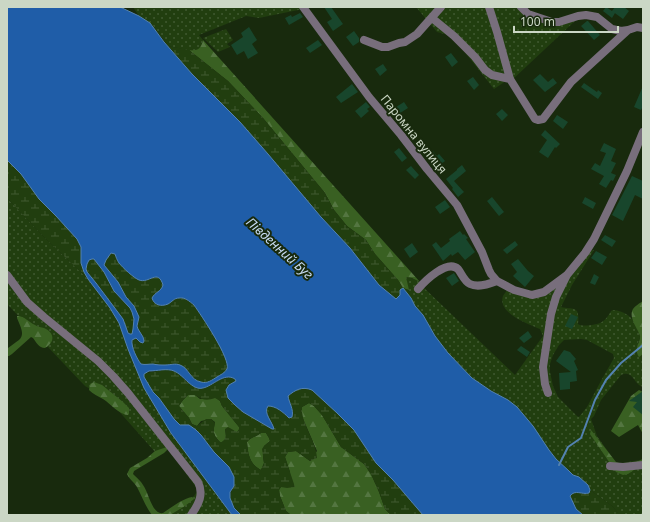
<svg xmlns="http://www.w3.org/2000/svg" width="650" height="522" viewBox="0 0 650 522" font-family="'Noto Sans',sans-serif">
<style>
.grass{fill:url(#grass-dots);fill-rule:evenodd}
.forest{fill:url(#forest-firs)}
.wetland{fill:url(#wetland-marsh);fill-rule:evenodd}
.water{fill:#1f5da8;stroke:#5382b1;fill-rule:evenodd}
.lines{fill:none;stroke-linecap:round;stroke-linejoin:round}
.stream{stroke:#5382b1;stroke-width:2}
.building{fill:#18462c}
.street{stroke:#786e7c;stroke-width:8}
.labels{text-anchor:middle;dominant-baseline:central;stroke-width:4;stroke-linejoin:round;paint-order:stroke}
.street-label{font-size:12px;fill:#cbd7c5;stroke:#182a0d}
.water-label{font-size:13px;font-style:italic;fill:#c8dbf4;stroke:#182a0d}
</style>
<defs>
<pattern id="grass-dots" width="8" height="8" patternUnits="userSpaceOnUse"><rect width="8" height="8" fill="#213e0f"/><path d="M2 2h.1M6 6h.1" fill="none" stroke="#405930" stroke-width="1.8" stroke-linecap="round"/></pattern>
<pattern id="forest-firs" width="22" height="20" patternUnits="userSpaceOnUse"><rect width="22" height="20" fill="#396022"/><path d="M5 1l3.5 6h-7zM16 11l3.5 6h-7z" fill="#547641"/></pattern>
<pattern id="wetland-marsh" width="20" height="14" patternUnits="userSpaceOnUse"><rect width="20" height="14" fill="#213e0f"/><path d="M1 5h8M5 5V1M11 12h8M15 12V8" fill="none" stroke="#405930"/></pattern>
</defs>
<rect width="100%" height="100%" fill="#182a0d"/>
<path class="grass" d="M 133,7 L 302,7 L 303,9 L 259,18 L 246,16 L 199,35 L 203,40 C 202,45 200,50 195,51 C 190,51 174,47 168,46 L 153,26 L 150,23 L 139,16 Z
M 416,7 L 523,7 L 534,13 L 553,20 L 576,20 L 512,80 L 506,81 L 494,89 L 452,36 L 437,32 Z
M 226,29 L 233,40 L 227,44 L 230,47 L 218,52 L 203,38 Z
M 7,198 L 44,237 L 88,279 L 110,308 L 119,323 L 128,349 L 144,388 L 171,433 L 232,515 L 165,515 L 194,496 L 198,490 L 167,447 L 156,453 L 108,399 L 85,386 L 7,304 Z
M 594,250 L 572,285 L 561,307 C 574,310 580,305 578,324 C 582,327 595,325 600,323 C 605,321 609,315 611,311 L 613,310 C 618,310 626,313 630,317 C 633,319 640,333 640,337 C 640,339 639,340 638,343 L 641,355 L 643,354 L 643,387 C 634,385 633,369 621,375 L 601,400 L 594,416 L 591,419 L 597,436 L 617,464 L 640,460 L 643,459 L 643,515 L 620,515 L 612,506 L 590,490 L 588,485 L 579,478 L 573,475 L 569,471 L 556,459 L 508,400 L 491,391 L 472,378 L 459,365 L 441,345 L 423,315 L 415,306 L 411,298 L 403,288 L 408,290 L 406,277 C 413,278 419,280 422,286 L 515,375 L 543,336 L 540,329 C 528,324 497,313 503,296 C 504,294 506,292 507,290 L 536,297 L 541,297 L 547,294 L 589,251 ZM 581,339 L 587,340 L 613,354 L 614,358 L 602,379 L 587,407 L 579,417 L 577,416 L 558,397 L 553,386 L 550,372 L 550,364 L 553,355 L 559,345 L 564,340 Z"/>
<path class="forest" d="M 203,40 L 420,282 L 412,278 L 406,277 L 409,290 L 403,288 L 398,280 L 375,254 L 366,240 L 347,226 L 334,210 L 325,193 L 263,118 L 228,81 L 189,50 C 198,51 201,49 203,40 Z
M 643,301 L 643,354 L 639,357 C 633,348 641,342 640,336 C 638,328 628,318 633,309 C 635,306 640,303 643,301 Z
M 17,316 C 25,316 28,322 35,325 C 38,327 41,327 44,328 C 55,333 55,342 45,348 C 39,348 36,342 33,338 L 31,337 L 12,354 L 9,356 L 7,356 L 7,350 L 8,348 C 12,345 15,343 19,340 C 26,334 19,324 17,318 Z
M 94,382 L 102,385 L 123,402 L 129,408 L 129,414 L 128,415 C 118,414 111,404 103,399 C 98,396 93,394 89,390 L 90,384 Z
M 639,390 L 643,392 L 643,434 L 638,425 L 619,437 L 611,431 L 631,396 Z
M 188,395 L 195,395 L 200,399 L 215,397 L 220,401 L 222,406 L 239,427 L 239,430 L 237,432 L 225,429 C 226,435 227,439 222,442 L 220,442 C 213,435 213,432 215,422 L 211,419 L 201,421 L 197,426 L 192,424 L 189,418 L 179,406 L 183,400 Z
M 309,403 L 314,406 L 322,415 L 341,447 L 364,464 L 371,474 L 379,492 L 385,509 L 391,515 L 291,515 L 286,511 L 280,496 L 279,490 L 290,472 L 285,457 L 288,452 L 296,451 L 310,461 L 317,451 L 301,414 L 302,407 Z
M 591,430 L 616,462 C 625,466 634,463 643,459 L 643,464 L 628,474 L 623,475 L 616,472 L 590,434 Z
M 261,433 L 266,433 L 269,438 L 270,441 L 264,446 L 263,457 L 264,463 L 261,470 C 249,464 248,453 247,442 C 251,437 256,437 261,433 Z
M 167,447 L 167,450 L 164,453 L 134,471 L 133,474 L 134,475 C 137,478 141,481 143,485 C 149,493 152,515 163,513 C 172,507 182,499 192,497 L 194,499 L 185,506 L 170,515 L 152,515 C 145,506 142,496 137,487 C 134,482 129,479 127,474 L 130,468 L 147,458 L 155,451 Z"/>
<path class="wetland" d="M 168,46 L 189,50 L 228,81 L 263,118 L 325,193 L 334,210 L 347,226 L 366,240 L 375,254 L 398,280 L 403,288 L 400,290 L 400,295 L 397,300 L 379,285 L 350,248 L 328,224 L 192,74 Z
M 7,160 L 21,174 L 39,199 L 56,216 L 77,239 L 81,247 L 81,263 L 88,279 L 44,237 L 7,198 Z
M 111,253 L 115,254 C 116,256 116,258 118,260 C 120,265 134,278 139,280 C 149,283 159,269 163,285 L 162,289 L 160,292 L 167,304 C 179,296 183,295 194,305 C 200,314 232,360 227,370 C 225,373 220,375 217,377 C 212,380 206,384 200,382 C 191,380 192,374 187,370 C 183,367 177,366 173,364 L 167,365 L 141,364 L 136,356 L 131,343 L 134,338 L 137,338 L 140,342 L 143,337 L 138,329 L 138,322 L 124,293 L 118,282 L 104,265 L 106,260 Z
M 92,258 C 105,266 107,284 117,295 C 123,301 131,306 133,315 C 135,320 134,329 132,334 L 130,334 C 127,331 126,327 124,323 C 117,310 107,298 99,286 C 96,282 86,273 86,269 C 86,264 89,261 92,258 Z
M 163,370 C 179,369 178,375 189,383 C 193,385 198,387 202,389 C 211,385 226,374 235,379 L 236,381 L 229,385 L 228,398 L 243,412 L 259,421 L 266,426 L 273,424 C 270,418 263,412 268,406 C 276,406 283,412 289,418 L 292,409 L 288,400 L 288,396 C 295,390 302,386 312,390 L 337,413 L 354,430 L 376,463 L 393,480 L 423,515 L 391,515 L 385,509 L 379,492 L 371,474 L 364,464 L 341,447 L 322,415 L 314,406 L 309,403 L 302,407 C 301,425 316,440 317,458 L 310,461 L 296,451 L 288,452 L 285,457 L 295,487 L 287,488 L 281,487 L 279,490 L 280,496 L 286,511 L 291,515 L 241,515 C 232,505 226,499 234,486 L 229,467 L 214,452 L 201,435 L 180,425 L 174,419 L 159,398 L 153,392 L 144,377 L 144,374 L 146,373 ZM 188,395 L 195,395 C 202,400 207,401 215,398 L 220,401 L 222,406 L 239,427 L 239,429 L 237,432 L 228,427 L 225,429 C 226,435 227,438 222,442 L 220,442 C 213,435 213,432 215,423 L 211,419 L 206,419 L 197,426 L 192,424 L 189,418 L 179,406 L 183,400 ZM 261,433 L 266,433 L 269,438 L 270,441 L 264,446 L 262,449 L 264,463 L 261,470 C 249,464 248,453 247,442 C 251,437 256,437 261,433 Z
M 590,490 L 612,506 L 620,515 L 583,515 L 576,509 L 570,496 C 575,489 578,494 584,493 C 586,493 588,492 590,491 Z"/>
<path class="water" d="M 7,7 L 120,7 L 139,16 L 150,23 L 164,42 L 192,74 L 240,122 L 268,154 L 321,217 L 350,248 L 379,285 L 396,299 L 400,295 L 400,290 L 403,288 L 411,298 L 415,306 L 423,315 L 435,336 L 448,353 L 472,378 L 491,391 L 508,400 L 517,407 L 533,426 L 549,450 L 556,459 L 569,471 L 573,475 L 579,477 L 588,485 L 590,490 L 589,493 C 582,495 575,489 570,496 L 576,509 L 583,515 L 423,515 L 393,480 L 376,463 L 354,430 L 337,413 L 312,390 C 302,386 295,390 288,396 C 289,403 294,409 292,417 L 289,418 C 283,412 276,406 268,406 C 263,413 272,421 274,429 L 272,429 L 243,412 L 235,405 L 228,398 L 226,390 L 229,385 L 236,381 L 235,379 C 224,372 213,386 203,388 C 192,391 184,375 174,371 C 167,368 157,371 149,371 L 144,374 L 144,377 L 153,392 L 159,398 L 174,419 L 180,425 L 189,425 L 196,430 L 201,435 L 214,452 L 229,467 L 234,477 L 234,486 L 230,492 L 230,498 L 234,508 L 241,515 L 232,515 L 171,433 L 144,388 L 128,349 L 119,323 L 110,308 L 88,279 L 84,272 L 81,263 L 81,247 L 77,239 L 56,216 L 39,199 L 21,174 L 7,160 ZM 111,253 L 115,254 C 116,257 117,260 119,263 C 123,268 134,278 139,280 C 149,284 158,268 163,285 C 161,292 155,292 152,298 C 154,305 161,307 168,304 C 172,302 174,298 179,298 C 185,297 189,301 194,305 C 201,315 231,359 227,369 C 225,373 220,375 217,377 C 212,380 207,384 201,382 C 190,380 189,368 180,365 C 175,363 171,365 165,365 C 161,365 157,365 153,364 C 149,364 145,365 141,364 C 137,359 131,347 132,340 L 136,338 L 140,342 L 143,343 L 144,341 L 143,337 L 138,329 L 137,326 L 139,317 L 134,306 L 126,297 L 118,282 L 104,265 L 106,260 ZM 92,259 L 94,259 L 104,272 L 114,291 L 130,308 L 132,312 L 134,319 L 133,329 L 132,334 L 130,334 L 128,333 L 123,319 L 96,283 L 87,272 L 86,269 L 87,264 L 89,260 Z"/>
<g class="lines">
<path class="stream" d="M 559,465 L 568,447 L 581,438 L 595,400 L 606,380 L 621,363 L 643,345"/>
</g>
<path class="building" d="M 324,7 L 331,7 L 343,24 L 333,31 L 327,22 L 332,19 Z
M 606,7 L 615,13 L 612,18 L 603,11 Z
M 615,7 L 624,7 L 629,11 L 623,19 L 612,11 Z
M 300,13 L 303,17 L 289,25 L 285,18 L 291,15 L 292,17 Z
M 587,21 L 588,21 L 600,35 L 594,40 L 581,26 Z
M 249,27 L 257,40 L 252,44 L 258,53 L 248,59 L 244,51 L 237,55 L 231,45 L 243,37 L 241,33 Z
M 354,31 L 359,38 L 359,42 L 353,46 L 346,37 Z
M 318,40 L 322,45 L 310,53 L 306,48 Z
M 451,53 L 458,62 L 452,67 L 445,57 Z
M 383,64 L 387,70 L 380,76 L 375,69 Z
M 540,74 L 548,82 L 553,78 L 557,83 L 545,92 L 533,80 Z
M 473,77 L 479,85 L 474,90 L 467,81 Z
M 584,83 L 597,92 L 598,90 L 602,93 L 598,99 L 581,87 Z
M 352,84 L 358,92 L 341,103 L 336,97 Z
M 643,86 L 643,106 L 641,110 L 634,107 Z
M 366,102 L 370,107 L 367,109 L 369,111 L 361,118 L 355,111 Z
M 404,102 L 408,108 L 397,115 L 393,109 Z
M 502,109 L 508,115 L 502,121 L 496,114 Z
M 557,115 L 568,122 L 563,129 L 553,121 Z
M 545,130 L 560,144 L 556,148 L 555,147 L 548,158 L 539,152 L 547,140 L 541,135 Z
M 604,143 L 616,149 L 611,161 L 616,163 L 611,173 L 616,175 L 613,181 L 611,180 L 606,188 L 599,184 L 604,176 L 591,169 L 595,163 L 600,166 L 606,153 L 600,151 Z
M 399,148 L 407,158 L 402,162 L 394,152 Z
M 433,151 L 437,156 L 439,154 L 445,161 L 437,167 L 428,155 Z
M 462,165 L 466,171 L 454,181 L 464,192 L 458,197 L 452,189 L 453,188 L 446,179 L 457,170 L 457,169 Z
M 411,166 L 419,175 L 415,179 L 406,170 Z
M 632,176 L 643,181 L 643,199 L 635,195 L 623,221 L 612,215 Z
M 492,197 L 504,212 L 499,216 L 487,201 Z
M 585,197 L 596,203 L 593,209 L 582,203 Z
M 445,200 L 450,207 L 440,214 L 435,207 Z
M 460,231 L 463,235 L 464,234 L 468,238 L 466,239 L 475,252 L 465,260 L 458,252 L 452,256 L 451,254 L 443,261 L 432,245 L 436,242 L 441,248 L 450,241 L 449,239 Z
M 605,235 L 616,241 L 612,247 L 601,240 Z
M 515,241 L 518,245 L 507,254 L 503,250 Z
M 412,243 L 418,252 L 410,258 L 404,249 Z
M 596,251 L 607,257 L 602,265 L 591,258 Z
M 518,259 L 528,271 L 534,276 L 525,287 L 513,276 L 517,272 L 511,264 Z
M 454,273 L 459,281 L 452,286 L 446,278 Z
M 594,274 L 599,277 L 595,285 L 590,283 Z
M 571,314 L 578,317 L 572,329 L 565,326 Z
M 528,331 L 532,337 L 524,343 L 519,338 Z
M 521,346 L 530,352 L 527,357 L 517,350 Z
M 564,350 L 570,352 L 576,359 L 574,361 L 578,370 L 576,371 L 577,381 L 570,382 L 570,389 L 560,390 L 559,373 L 571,372 L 556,361 Z
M 643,391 L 643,415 L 633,407 L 637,402 L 629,401 Z"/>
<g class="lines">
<path class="street" d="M 303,7 L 369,97 L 401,135 L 427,169 L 457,205 L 482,252 L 489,270 L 491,274 L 497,281 L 514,290 L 532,295 L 544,292 L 567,275
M 489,7 L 497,32 L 510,79 L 535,119 L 538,120 L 543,119 L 571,82 L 628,30 L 637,27 L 643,28
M 521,7 L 528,14 L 552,22 L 559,22 L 578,16 L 586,15 L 597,17 L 612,29 L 621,31 L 628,30
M 432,18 L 454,36 L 475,57 L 485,70 L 492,75 L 510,79
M 364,40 L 382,47 L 388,47 L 399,43 L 405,42 L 417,34 L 441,7
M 7,275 L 27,302 L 44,317 L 98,361 L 113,376 L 128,393 L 198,482 C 204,494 199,504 191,515
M 418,289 C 425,281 447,259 458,269 C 462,274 464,281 470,284 C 478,288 489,284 497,281
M 548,393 L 545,384 L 543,367 L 551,314 L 556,297 L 567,275 L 585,253 L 594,239 L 627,171 L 643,132
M 610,466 L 623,467 L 643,465"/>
</g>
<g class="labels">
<g class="street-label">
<text transform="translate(414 134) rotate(51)">Паромна вулиця</text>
</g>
<g class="water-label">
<text transform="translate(280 248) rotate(42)">Південний Буг</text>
</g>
</g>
<rect width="650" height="522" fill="none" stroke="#cbd7c5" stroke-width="16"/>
<path d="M514 26v6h104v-6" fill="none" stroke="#cbd7c5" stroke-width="2"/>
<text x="520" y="26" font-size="12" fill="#cbd7c5" stroke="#182a0d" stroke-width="3" paint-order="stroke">100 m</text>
</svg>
